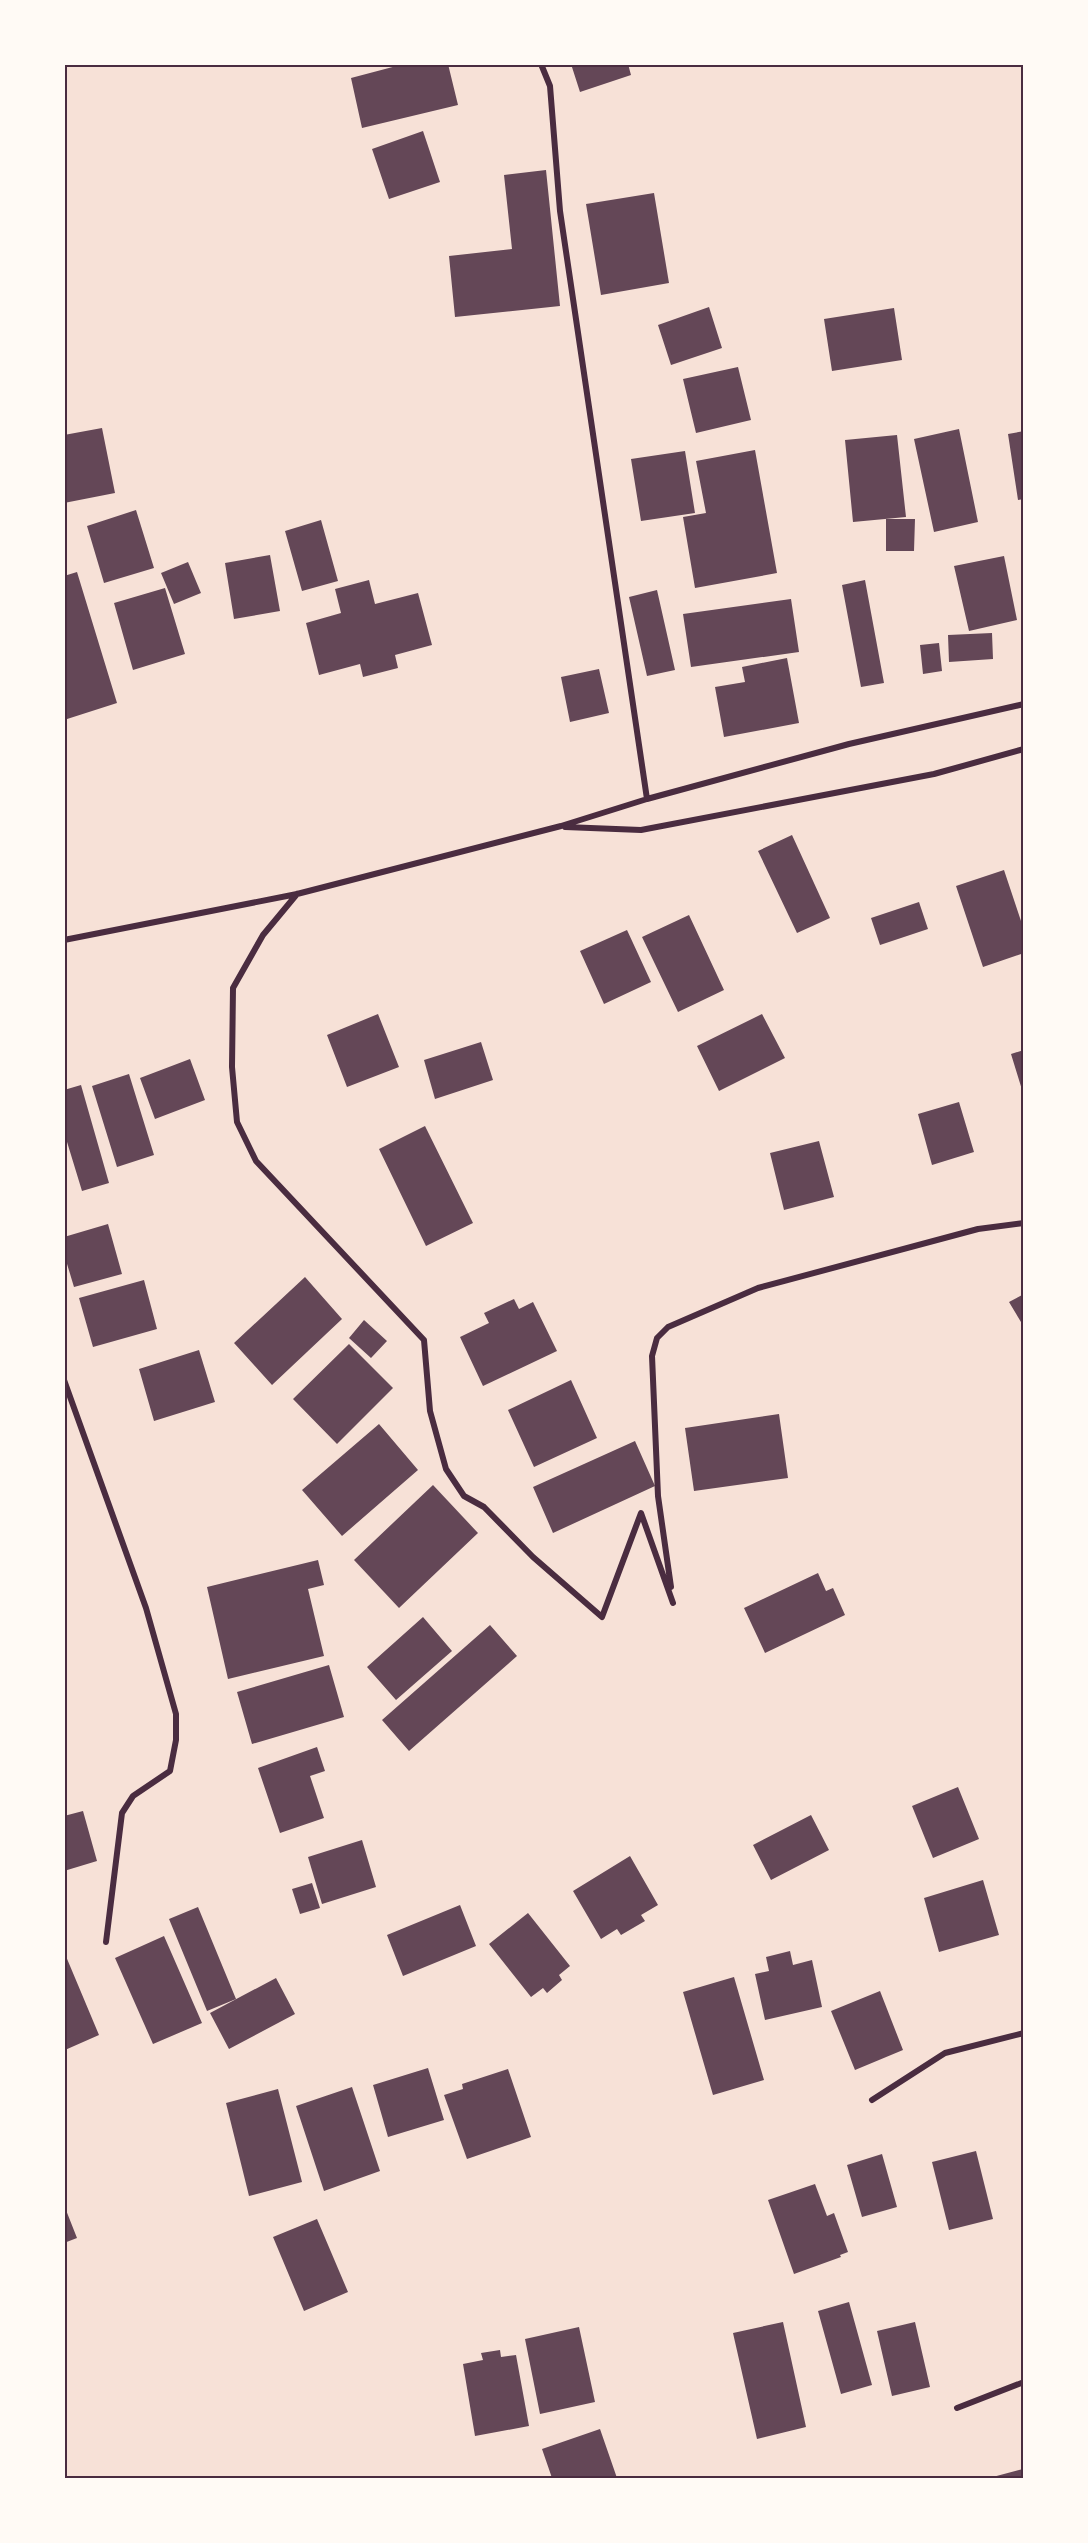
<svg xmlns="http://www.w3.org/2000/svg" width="1088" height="2543" viewBox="0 0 1088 2543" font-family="Poppins,sans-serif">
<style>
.building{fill:#644757}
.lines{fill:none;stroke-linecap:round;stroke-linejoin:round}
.minor{stroke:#4a2c40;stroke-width:6}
.neatline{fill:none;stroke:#4a2c40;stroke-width:2}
</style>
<rect width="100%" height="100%" fill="#f7e1d7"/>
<path class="building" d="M 404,64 L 448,64 L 458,105 L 362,128 L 351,78 Z
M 571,64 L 628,64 L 631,75 L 580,92 Z
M 423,131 L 440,182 L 389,199 L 372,149 Z
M 546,170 L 560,306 L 455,317 L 449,256 L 512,249 L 504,175 Z
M 654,193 L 669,283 L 601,295 L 586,204 Z
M 709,307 L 722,348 L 671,365 L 658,325 Z
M 894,308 L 902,360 L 832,371 L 824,319 Z
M 738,367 L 751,420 L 696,433 L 683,379 Z
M 102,428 L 115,493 L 64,503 L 64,435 Z
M 959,429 L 978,522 L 934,532 L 914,439 Z
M 1024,431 L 1024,499 L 1018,500 L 1008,434 Z
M 897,435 L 906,517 L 853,522 L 845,440 Z
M 755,450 L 777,573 L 695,588 L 683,517 L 706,513 L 696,461 Z
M 685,451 L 695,513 L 641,521 L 631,459 Z
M 136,510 L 154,568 L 104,583 L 87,526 Z
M 886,519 L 915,519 L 914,551 L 886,551 Z
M 321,520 L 338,581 L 302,591 L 285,531 Z
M 270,555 L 280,611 L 234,619 L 225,563 Z
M 1004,556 L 1017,620 L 969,631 L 954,566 Z
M 188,562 L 201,593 L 174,604 L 161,573 Z
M 77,572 L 117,703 L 64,720 L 64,576 Z
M 369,580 L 375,604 L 418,593 L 432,645 L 395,655 L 398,668 L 363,677 L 360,664 L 319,675 L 306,623 L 341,613 L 335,589 Z
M 865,580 L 884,683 L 861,687 L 842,585 Z
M 165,588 L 185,654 L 133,670 L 114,603 Z
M 657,590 L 675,670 L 647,676 L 629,597 Z
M 791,599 L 799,652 L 691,667 L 683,614 Z
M 992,633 L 993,659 L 949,662 L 948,635 Z
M 939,643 L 942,671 L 923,674 L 920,645 Z
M 787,658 L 799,723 L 724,737 L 715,687 L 745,682 L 742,667 Z
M 599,669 L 609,713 L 570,722 L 561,677 Z
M 792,835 L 830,918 L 797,933 L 758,851 Z
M 1004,870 L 1024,930 L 1024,953 L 983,967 L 956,886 Z
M 919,902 L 928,929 L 880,945 L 871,918 Z
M 689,915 L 724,990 L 678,1012 L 642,937 Z
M 627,930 L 651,982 L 604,1004 L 580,951 Z
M 378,1014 L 399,1067 L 347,1087 L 327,1035 Z
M 762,1014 L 785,1058 L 719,1091 L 697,1046 Z
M 481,1042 L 493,1080 L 435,1099 L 424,1060 Z
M 1024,1050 L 1024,1093 L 1023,1093 L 1011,1054 Z
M 190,1059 L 205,1100 L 155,1119 L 140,1078 Z
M 129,1074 L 154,1155 L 117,1167 L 92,1086 Z
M 81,1085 L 109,1183 L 82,1191 L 64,1132 L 64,1090 Z
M 959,1102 L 974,1152 L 932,1165 L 918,1114 Z
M 425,1126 L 473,1223 L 426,1246 L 379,1149 Z
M 819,1141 L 834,1197 L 784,1210 L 770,1153 Z
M 108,1224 L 122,1274 L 74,1287 L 64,1254 L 64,1237 Z
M 305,1277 L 342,1319 L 272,1385 L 234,1343 Z
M 144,1280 L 157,1329 L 93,1347 L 79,1298 Z
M 1024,1294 L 1024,1327 L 1009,1302 Z
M 514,1299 L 519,1309 L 533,1302 L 557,1351 L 483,1386 L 460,1337 L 489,1323 L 484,1313 Z
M 364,1320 L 387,1341 L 371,1358 L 349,1338 Z
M 349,1344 L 393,1388 L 337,1444 L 293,1399 Z
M 199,1350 L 215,1402 L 154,1421 L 139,1369 Z
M 571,1380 L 597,1438 L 534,1467 L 508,1410 Z
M 779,1414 L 788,1478 L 694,1491 L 685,1428 Z
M 379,1424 L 418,1470 L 342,1536 L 302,1490 Z
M 635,1441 L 655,1486 L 553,1533 L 533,1487 Z
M 433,1485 L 478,1533 L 399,1608 L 354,1560 Z
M 318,1560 L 324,1585 L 308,1589 L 324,1656 L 228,1679 L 207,1587 Z
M 818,1573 L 826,1591 L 833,1588 L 845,1615 L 765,1653 L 744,1608 Z
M 423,1617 L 452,1651 L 396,1700 L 367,1667 Z
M 490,1625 L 517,1656 L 409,1751 L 382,1720 Z
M 329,1665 L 344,1717 L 252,1744 L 237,1692 Z
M 317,1747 L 325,1771 L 310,1776 L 324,1818 L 280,1833 L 258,1768 Z
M 958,1787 L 979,1839 L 933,1858 L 912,1806 Z
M 83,1811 L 97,1861 L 64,1871 L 64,1816 Z
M 811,1815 L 829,1850 L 771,1880 L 753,1845 Z
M 362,1840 L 376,1887 L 322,1904 L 308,1857 Z
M 630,1856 L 658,1905 L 641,1915 L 645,1921 L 621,1935 L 617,1929 L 601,1939 L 573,1891 Z
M 983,1880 L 999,1935 L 939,1952 L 924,1898 Z
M 312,1883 L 320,1908 L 300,1914 L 292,1889 Z
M 460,1905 L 476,1946 L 403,1976 L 387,1935 Z
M 198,1907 L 236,1999 L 207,2011 L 169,1919 Z
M 528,1913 L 570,1966 L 559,1975 L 562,1980 L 547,1993 L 543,1988 L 531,1997 L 489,1944 Z
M 164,1936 L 202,2023 L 153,2044 L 115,1958 Z
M 790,1951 L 793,1965 L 812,1960 L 822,2007 L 765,2020 L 755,1974 L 769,1971 L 766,1957 Z
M 65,1954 L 99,2035 L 65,2050 Z
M 734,1977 L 764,2080 L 713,2095 L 683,1992 Z
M 276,1978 L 295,2014 L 229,2049 L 210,2013 Z
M 880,1991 L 903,2050 L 855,2070 L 831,2011 Z
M 428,2068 L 444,2120 L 388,2137 L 373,2085 Z
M 508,2069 L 531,2137 L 467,2159 L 444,2095 L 463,2089 L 462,2084 Z
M 352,2087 L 380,2171 L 324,2191 L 296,2106 Z
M 278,2089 L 302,2182 L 249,2196 L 226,2103 Z
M 976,2151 L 993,2219 L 949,2230 L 932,2162 Z
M 882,2154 L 897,2207 L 862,2217 L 847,2165 Z
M 815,2184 L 827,2216 L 834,2213 L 848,2252 L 840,2255 L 841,2257 L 794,2274 L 768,2200 Z
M 64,2205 L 77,2238 L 64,2243 Z
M 317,2219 L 348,2292 L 304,2311 L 273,2237 Z
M 849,2302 L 872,2385 L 841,2394 L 818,2311 Z
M 783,2322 L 806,2427 L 757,2439 L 733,2333 Z
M 915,2322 L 930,2387 L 892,2396 L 877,2331 Z
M 579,2327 L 595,2402 L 540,2414 L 525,2339 Z
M 500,2350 L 501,2357 L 516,2355 L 529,2426 L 475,2436 L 463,2364 L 483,2360 L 481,2353 Z
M 600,2429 L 617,2478 L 552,2478 L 542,2449 Z
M 1023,2469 L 1024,2478 L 989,2478 Z"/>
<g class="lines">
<path class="minor" d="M 541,64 L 550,86 L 560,211 L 647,799
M 565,827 L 641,830 L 934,774 L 1024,749
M 297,894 L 263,935 L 233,988 L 232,1067 L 237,1122 L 256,1161 L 424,1340 L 430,1411 L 446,1469 L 464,1496 L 484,1507 L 533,1557 L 602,1617 L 641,1513 L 673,1603
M 64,940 L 297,894 L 561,826 L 647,799 L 849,744 L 1024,704
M 64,1380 L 146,1608 L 176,1714 L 176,1740 L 170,1771 L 133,1796 L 122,1813 L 106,1942
M 671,1587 L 658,1496 L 652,1356 L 657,1338 L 668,1327 L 758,1288 L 978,1229 L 1024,1223
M 872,2100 L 945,2053 L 1024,2033
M 957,2408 L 1024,2382"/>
</g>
<rect width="1088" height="2543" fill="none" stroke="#fffaf5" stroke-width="132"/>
<rect x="66" y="66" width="956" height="2411" class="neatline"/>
</svg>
